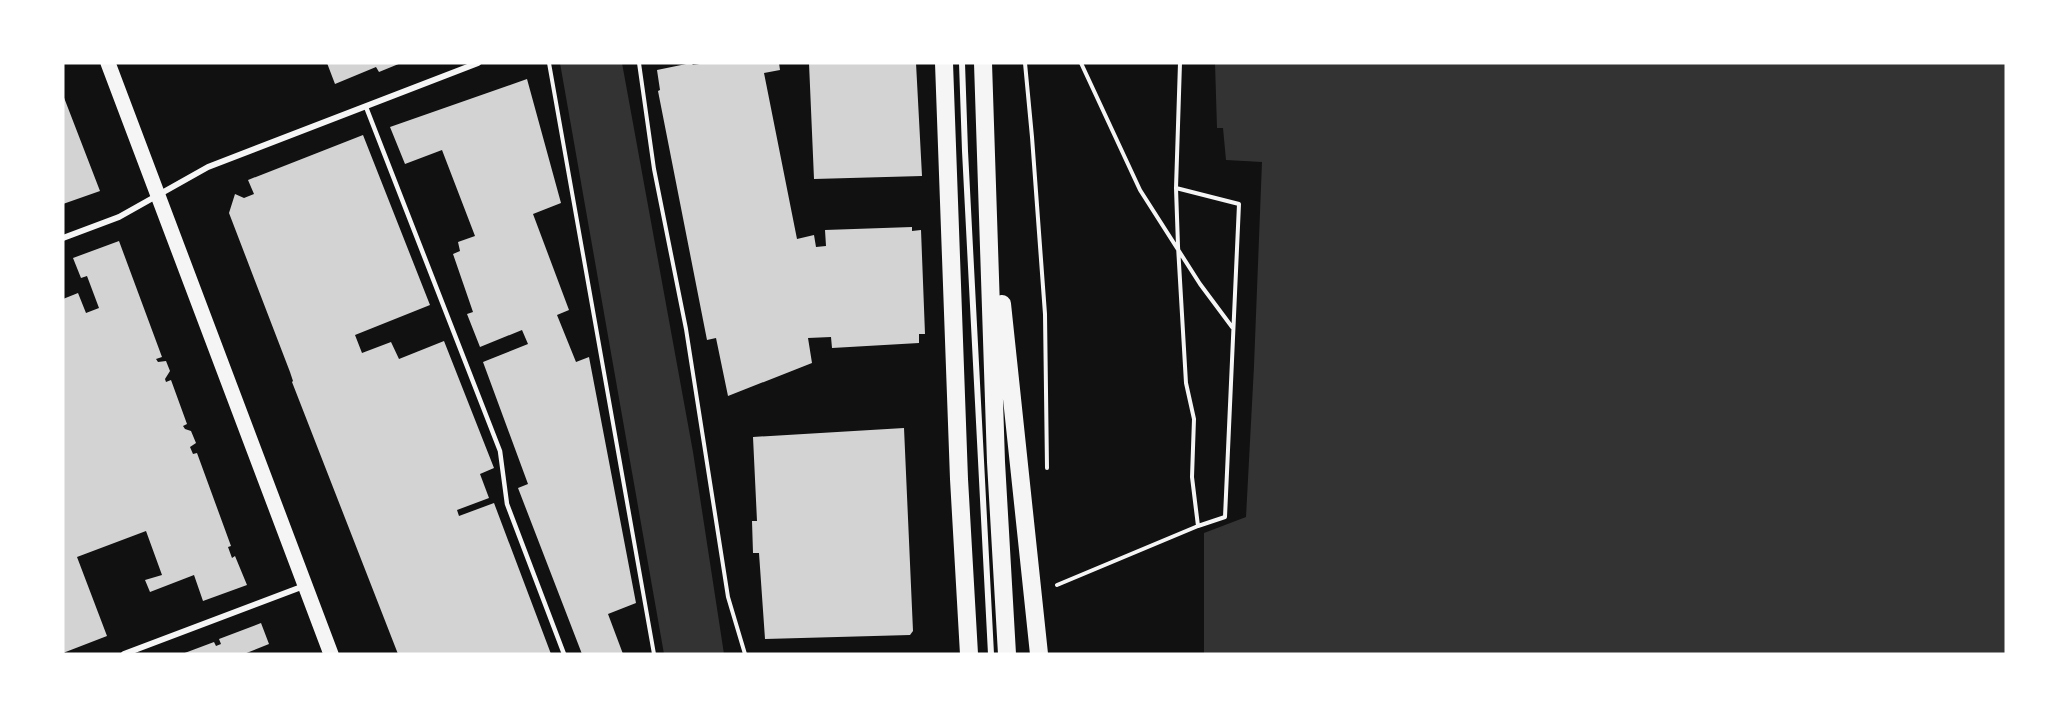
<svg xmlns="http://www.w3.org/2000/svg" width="2069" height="717" viewBox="0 0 2069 717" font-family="'Public Sans',sans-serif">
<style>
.water{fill:#333}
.building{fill:#d3d3d3}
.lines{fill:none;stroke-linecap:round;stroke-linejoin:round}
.path{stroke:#f5f5f5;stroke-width:4}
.service{stroke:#f5f5f5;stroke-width:4.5}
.minor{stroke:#f5f5f5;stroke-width:6}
.primary{stroke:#f5f5f5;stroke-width:15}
.motorway{stroke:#f5f5f5;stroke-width:18}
</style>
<rect width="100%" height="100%" fill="#111"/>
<path class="water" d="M 560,63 L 622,63 L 693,452 L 724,654 L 664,654 Z
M 1215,63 L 2006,63 L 2006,654 L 1204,654 L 1204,533 L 1246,517 L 1254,366 L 1262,162 L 1226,160 L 1223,128 L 1217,128 Z"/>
<path class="building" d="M 327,63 L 401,63 L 379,72 L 376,67 L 335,84 Z
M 691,63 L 693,65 L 706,63 L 779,63 L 780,70 L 764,73 L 797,239 L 814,235 L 816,247 L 826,246 L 825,230 L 912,227 L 912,231 L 921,230 L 925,334 L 919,334 L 919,343 L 832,348 L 831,337 L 808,338 L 812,363 L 728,396 L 716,338 L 707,340 L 658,91 L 660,90 L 657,70 Z
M 809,63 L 916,63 L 922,176 L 814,179 Z
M 527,79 L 561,203 L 533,214 L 569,310 L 557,315 L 576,362 L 589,357 L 636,603 L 608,614 L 623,654 L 582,654 L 518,488 L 528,484 L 483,362 L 528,344 L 522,330 L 480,347 L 467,314 L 473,312 L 453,254 L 460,251 L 458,242 L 475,236 L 442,150 L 405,164 L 390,127 Z
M 63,95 L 100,191 L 63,204 Z
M 363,135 L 430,305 L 355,335 L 362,353 L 391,342 L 399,359 L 444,341 L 494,468 L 480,474 L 489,498 L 457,510 L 459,516 L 494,503 L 551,654 L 398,654 L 292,382 L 293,381 L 290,372 L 229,213 L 235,194 L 244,198 L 254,194 L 248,180 Z
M 119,241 L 162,357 L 156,359 L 158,362 L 166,361 L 170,371 L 165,379 L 166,382 L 171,380 L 187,424 L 183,426 L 185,429 L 191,431 L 196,443 L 190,447 L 193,454 L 197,453 L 231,546 L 228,547 L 232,558 L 235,556 L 247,585 L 203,601 L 194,575 L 150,592 L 145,580 L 162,575 L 146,531 L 77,557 L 107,636 L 63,653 L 63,299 L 78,293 L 86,313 L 99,308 L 87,276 L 81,278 L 73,258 Z
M 904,428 L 913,631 L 910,635 L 765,639 L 759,553 L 753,553 L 752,521 L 757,521 L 753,437 Z
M 261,623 L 269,644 L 244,654 L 182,654 L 214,642 L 216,646 L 221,644 L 219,639 Z"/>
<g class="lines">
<path class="path" d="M 549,63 L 654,654
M 639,63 L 654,169 L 686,329 L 728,597 L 745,654
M 1025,63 L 1032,137 L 1045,314 L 1047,468
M 1081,63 L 1140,190 L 1200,284 L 1232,327
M 1176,188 L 1239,204 L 1225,517 L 1198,526
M 1057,585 L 1198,526 L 1192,477 L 1194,419 L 1186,383 L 1178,246 L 1176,188 L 1180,63"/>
<path class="service" d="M 366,107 L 500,451 L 507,504 L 564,654"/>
<path class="minor" d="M 962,63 L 965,151 L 991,654
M 63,238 L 119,217 L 208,167 L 478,63
M 124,654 L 304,586"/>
<path class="primary" d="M 108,63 L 331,654"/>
<path class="motorway" d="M 944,63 L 959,479 L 969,654
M 983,63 L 996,462 L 1007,654
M 1002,304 L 1039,654"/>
</g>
<rect width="2069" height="717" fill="none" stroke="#ffffff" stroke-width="129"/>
</svg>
